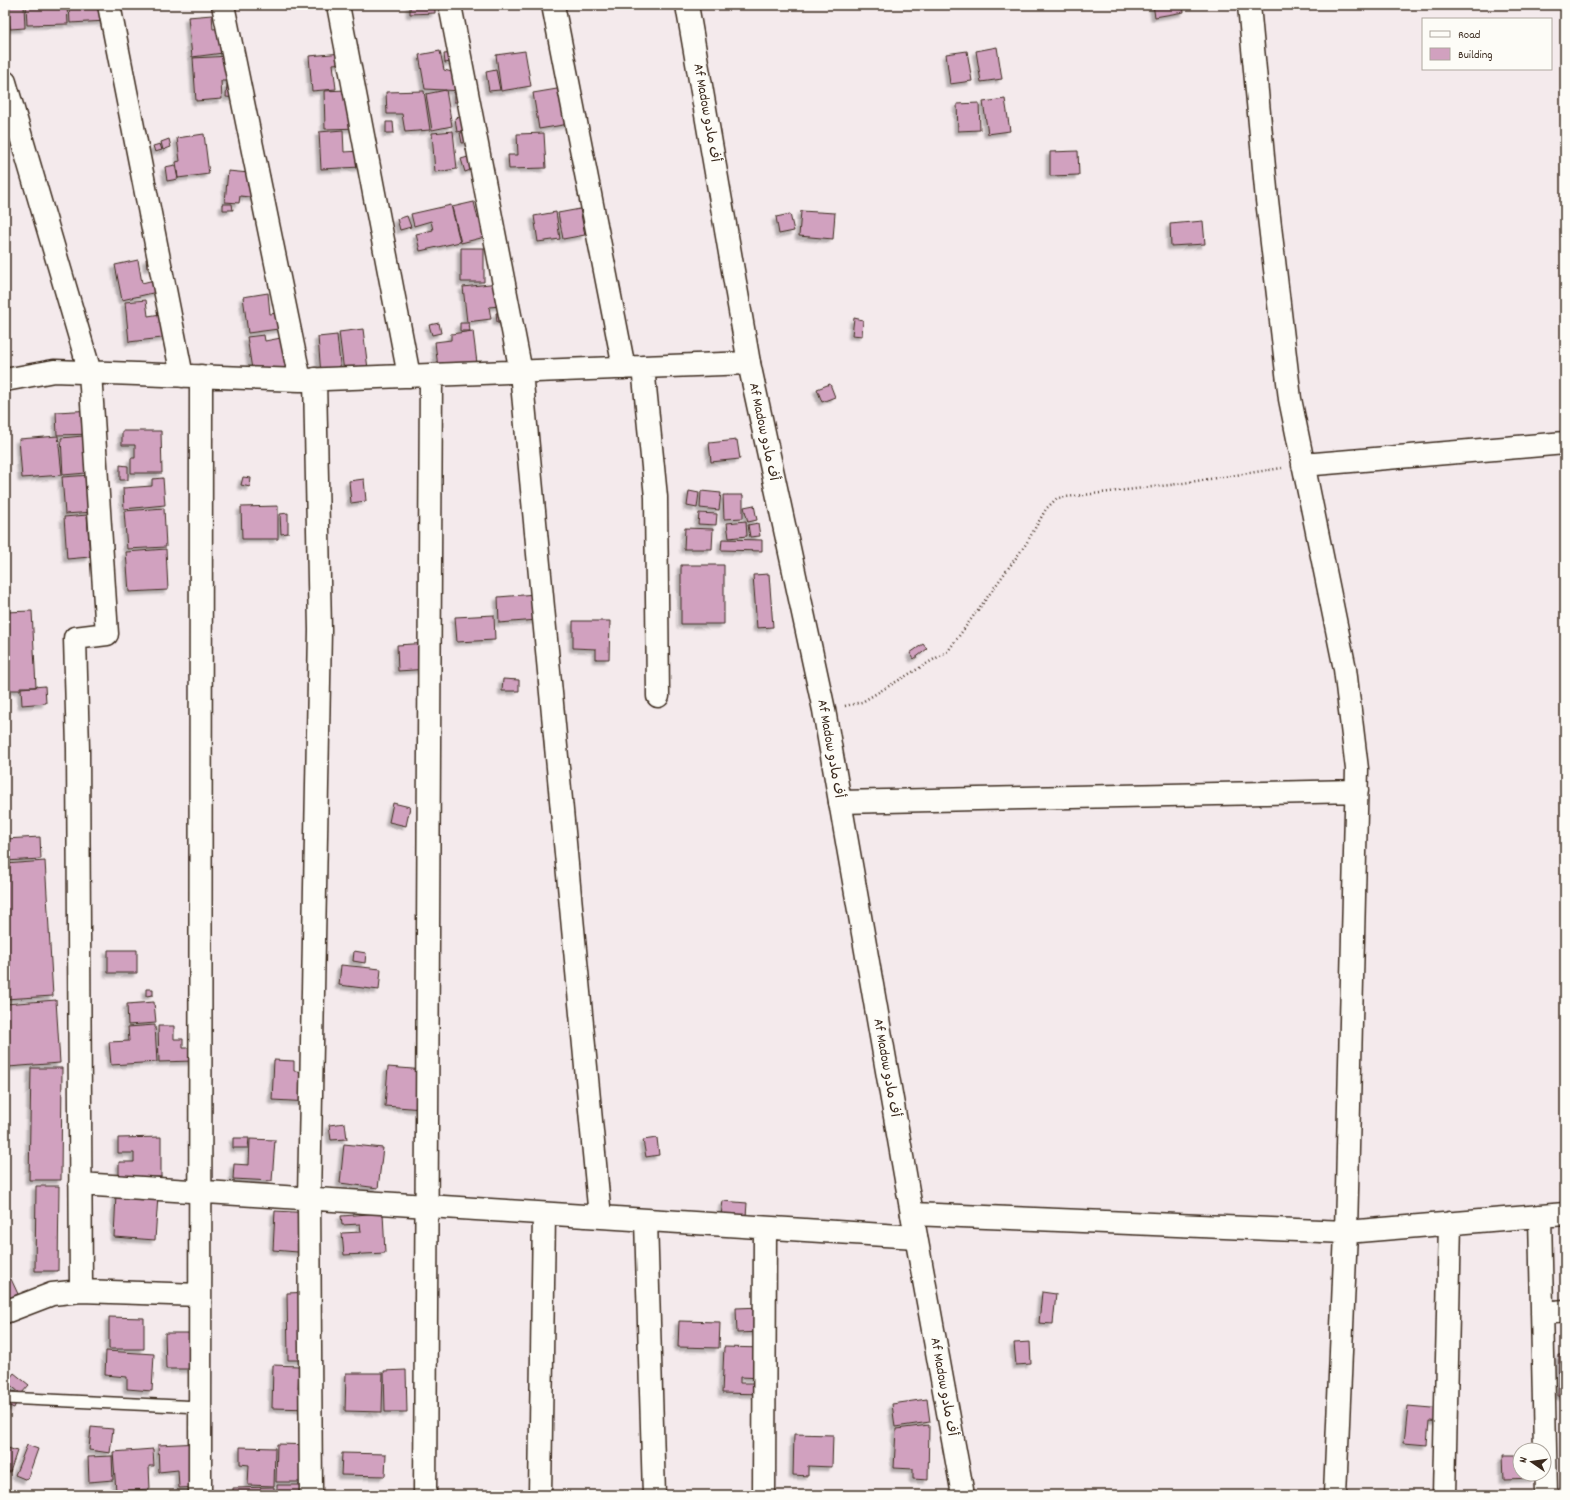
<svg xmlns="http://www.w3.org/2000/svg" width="1570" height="1500" viewBox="0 0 1570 1500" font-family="Dekko,'Playpen Sans Arabic',sans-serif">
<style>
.building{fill:#d1a1bf;stroke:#3b2a1e;filter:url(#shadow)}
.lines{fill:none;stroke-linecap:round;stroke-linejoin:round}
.lane-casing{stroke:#3b2a1e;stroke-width:14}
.street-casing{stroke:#3b2a1e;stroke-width:25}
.secondary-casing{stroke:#3b2a1e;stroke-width:25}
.path{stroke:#3b2a1e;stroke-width:2.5;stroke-dasharray:1 3;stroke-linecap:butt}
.lane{stroke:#fdfcf7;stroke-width:11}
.street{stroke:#fdfcf7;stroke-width:22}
.secondary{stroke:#fdfcf7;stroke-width:22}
.labels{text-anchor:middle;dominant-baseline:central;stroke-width:3;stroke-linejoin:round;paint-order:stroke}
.street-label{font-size:14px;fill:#3b2a1e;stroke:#fdfcf7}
</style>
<defs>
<filter id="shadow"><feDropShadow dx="-3.5" dy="3.5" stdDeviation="1" flood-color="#0004"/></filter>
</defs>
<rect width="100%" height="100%" fill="#f4eaec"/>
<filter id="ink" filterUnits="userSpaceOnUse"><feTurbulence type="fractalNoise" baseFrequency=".025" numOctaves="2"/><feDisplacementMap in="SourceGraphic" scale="8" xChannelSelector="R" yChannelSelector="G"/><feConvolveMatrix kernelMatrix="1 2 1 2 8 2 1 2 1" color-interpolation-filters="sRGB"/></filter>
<g filter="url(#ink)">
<path class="building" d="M 8,5 L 24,5 L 25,28 L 10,29 Z
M 26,5 L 67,5 L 68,24 L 27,25 Z
M 69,5 L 106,5 L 107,21 L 70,23 Z
M 410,5 L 435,5 L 435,13 L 410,14 Z
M 1153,5 L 1183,5 L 1184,12 L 1155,17 Z
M 212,15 L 213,29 L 229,27 L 231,52 L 192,57 L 188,17 Z
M 997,47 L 1002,79 L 981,82 L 976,51 Z
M 440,51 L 444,70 L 452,72 L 462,91 L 425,89 L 419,55 Z
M 525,51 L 531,86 L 501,91 L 496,55 Z
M 967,51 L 972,81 L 950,84 L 946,54 Z
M 342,53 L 343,63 L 333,64 L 336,89 L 312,91 L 309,56 Z
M 454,53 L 455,61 L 445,63 L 444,54 Z
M 231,56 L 232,81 L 221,81 L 222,99 L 196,101 L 193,58 Z
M 496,70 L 500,90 L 489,91 L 486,72 Z
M 227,84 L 237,85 L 236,98 L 226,97 Z
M 569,87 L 575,123 L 539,129 L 533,93 Z
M 346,90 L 347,114 L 363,114 L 363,128 L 325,129 L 324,91 Z
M 446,90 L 452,126 L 432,130 L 426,94 Z
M 424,91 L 430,130 L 405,132 L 402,114 L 387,114 L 386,92 Z
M 454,92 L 462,92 L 462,102 L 454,102 Z
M 1005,99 L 1010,131 L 988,134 L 983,102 Z
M 979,103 L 980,130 L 958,131 L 957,104 Z
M 465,116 L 468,130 L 457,132 L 455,118 Z
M 386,122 L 393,122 L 394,133 L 386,133 Z
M 343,130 L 344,152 L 360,151 L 361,167 L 321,169 L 319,132 Z
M 453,131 L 457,169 L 435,172 L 432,133 Z
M 468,132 L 469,142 L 462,143 L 460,133 Z
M 544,133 L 546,168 L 509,169 L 508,155 L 518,155 L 517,134 Z
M 204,134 L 209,174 L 178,178 L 176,162 L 180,161 L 177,138 Z
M 169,139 L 171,147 L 163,150 L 161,142 Z
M 160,144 L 162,150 L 155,152 L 153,146 Z
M 1078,151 L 1079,175 L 1050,176 L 1050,152 Z
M 475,155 L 479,167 L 465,172 L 461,159 Z
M 175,165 L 178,179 L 167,181 L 165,167 Z
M 228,171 L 270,175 L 268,199 L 240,196 L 239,203 L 225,202 Z
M 474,202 L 478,219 L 480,218 L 485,237 L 461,243 L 452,207 Z
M 223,204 L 232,204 L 233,210 L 223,210 Z
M 451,205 L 460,242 L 420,251 L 416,234 L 433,230 L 431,221 L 414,226 L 411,214 Z
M 580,209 L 585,235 L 563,239 L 558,213 Z
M 801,211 L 835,213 L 833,239 L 799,236 Z
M 556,212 L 560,239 L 538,242 L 534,216 Z
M 790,214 L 794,231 L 779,234 L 776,217 Z
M 407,216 L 411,227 L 400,230 L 397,219 Z
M 1203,221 L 1205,244 L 1171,246 L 1170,224 Z
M 461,248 L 484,248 L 484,282 L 461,282 Z
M 154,258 L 155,267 L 147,268 L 146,259 Z
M 138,260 L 142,283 L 154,280 L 157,292 L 122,300 L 115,265 Z
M 498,283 L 501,306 L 489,307 L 491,319 L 467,322 L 463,287 Z
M 268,293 L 270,314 L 284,312 L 286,328 L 248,333 L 243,297 Z
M 146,300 L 148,316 L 167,313 L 170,337 L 129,342 L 125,302 Z
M 504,312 L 505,322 L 497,322 L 496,313 Z
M 854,318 L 863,320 L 862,336 L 852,335 Z
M 439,323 L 441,333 L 432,335 L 429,325 Z
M 460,323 L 469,323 L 470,331 L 460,331 Z
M 363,329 L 368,369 L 344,372 L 339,332 Z
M 473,331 L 477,363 L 438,368 L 435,342 L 451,340 L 451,334 Z
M 264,335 L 265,341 L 281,338 L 284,356 L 292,355 L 294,370 L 253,376 L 247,337 Z
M 337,335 L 341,373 L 321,375 L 318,337 Z
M 830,384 L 835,397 L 822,402 L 817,389 Z
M 93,410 L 94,434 L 57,435 L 56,412 Z
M 122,431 L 161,431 L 162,473 L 131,473 L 131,458 L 135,458 L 135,445 L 122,445 Z
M 58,436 L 62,475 L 22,478 L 19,439 Z
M 83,436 L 86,473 L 63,475 L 61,438 Z
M 737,440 L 740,459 L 711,462 L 709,443 Z
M 120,465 L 128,466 L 128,480 L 120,480 Z
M 91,475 L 94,512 L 65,514 L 62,477 Z
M 243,477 L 251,478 L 250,487 L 241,485 Z
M 163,478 L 165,505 L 124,509 L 123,488 L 152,486 L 152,479 Z
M 364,479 L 366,501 L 351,503 L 349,481 Z
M 689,491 L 699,493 L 697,508 L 687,506 Z
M 701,491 L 721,493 L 719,510 L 700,508 Z
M 723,495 L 743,495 L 743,518 L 724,519 Z
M 754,505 L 757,520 L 748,522 L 744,507 Z
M 278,506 L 278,539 L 242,539 L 241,507 Z
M 164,508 L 166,547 L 127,549 L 124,511 Z
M 288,513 L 288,533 L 281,534 L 280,514 Z
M 699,513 L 717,514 L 716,525 L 698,524 Z
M 87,515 L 90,557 L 67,559 L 64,517 Z
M 746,521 L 747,536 L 729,538 L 727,523 Z
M 758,523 L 760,536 L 750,537 L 748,525 Z
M 685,528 L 713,529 L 712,549 L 684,549 Z
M 722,539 L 762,540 L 762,551 L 721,550 Z
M 166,549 L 168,590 L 129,592 L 126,552 Z
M 681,565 L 724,565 L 724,624 L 681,624 Z
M 769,574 L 773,627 L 757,628 L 753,575 Z
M 536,594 L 538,620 L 499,623 L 498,597 Z
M 32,611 L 36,687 L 20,687 L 20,690 L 5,690 L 5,612 Z
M 494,615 L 495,640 L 457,642 L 455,617 Z
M 573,621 L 610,621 L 609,659 L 596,659 L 596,649 L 573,648 Z
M 428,643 L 429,669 L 398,671 L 397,645 Z
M 923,644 L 927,649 L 914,659 L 910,653 Z
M 503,679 L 519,680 L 519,691 L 502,691 Z
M 45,686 L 46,703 L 22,705 L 21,688 Z
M 393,803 L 410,807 L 406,826 L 389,822 Z
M 40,837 L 41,859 L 5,861 L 5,839 Z
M 45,861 L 53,996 L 5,999 L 5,864 Z
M 108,950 L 137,950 L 137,973 L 108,973 Z
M 354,951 L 366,953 L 365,963 L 353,961 Z
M 341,965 L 381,969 L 379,990 L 339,985 Z
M 146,989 L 153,989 L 153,995 L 146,996 Z
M 56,1000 L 60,1063 L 8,1067 L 5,1030 L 5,1004 Z
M 154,1002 L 156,1023 L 128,1025 L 127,1004 Z
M 155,1025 L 157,1062 L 111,1065 L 109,1042 L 129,1041 L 128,1027 Z
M 158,1026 L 174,1026 L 174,1039 L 183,1039 L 183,1048 L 193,1048 L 193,1061 L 159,1062 Z
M 274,1060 L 294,1061 L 294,1071 L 312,1072 L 311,1102 L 272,1100 Z
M 388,1067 L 425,1070 L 422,1109 L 385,1106 Z
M 31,1068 L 62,1068 L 61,1180 L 29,1180 Z
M 345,1123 L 347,1139 L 331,1140 L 329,1125 Z
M 161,1137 L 161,1177 L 119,1178 L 119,1162 L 134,1162 L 134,1153 L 118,1153 L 118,1138 Z
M 233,1138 L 249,1138 L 248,1148 L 233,1148 Z
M 657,1138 L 659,1155 L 646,1157 L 643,1140 Z
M 250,1139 L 275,1140 L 272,1181 L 233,1179 L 234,1164 L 249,1165 Z
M 344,1144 L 383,1148 L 378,1188 L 340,1183 Z
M 36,1186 L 59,1186 L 58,1271 L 35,1271 Z
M 116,1194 L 158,1196 L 155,1240 L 114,1237 Z
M 723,1201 L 747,1203 L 746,1217 L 721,1215 Z
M 275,1211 L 313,1213 L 310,1253 L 273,1250 Z
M 383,1213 L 385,1253 L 344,1255 L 342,1233 L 361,1232 L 360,1224 L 342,1225 L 341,1216 Z
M 11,1279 L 18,1294 L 5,1300 L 5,1282 Z
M 311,1292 L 312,1360 L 288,1360 L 287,1293 Z
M 1042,1292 L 1056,1294 L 1053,1324 L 1039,1323 Z
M 762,1307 L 763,1332 L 737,1333 L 736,1308 Z
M 109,1317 L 144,1318 L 144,1349 L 109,1349 Z
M 679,1321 L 720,1322 L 719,1348 L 678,1347 Z
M 165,1333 L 193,1333 L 193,1369 L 166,1369 Z
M 1030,1342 L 1031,1364 L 1016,1365 L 1014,1343 Z
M 724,1347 L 765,1348 L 764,1378 L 740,1377 L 740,1383 L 763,1383 L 763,1394 L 722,1393 Z
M 106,1351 L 154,1354 L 152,1391 L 127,1389 L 127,1377 L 105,1375 Z
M 1559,1355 L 1565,1355 L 1565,1396 L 1558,1396 Z
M 273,1365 L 299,1366 L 298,1389 L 313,1390 L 312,1409 L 272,1408 Z
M 406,1370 L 407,1412 L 385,1412 L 384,1371 Z
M 14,1373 L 29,1385 L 21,1394 L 7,1382 Z
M 346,1373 L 383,1373 L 382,1412 L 345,1411 Z
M 5,1388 L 20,1394 L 14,1408 L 5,1404 Z
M 927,1399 L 930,1422 L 895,1427 L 892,1404 Z
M 1408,1406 L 1443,1409 L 1442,1422 L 1429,1421 L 1427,1445 L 1404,1443 Z
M 929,1425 L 928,1480 L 913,1479 L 913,1469 L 894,1468 L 896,1429 Z
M 91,1427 L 113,1429 L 110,1453 L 89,1450 Z
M 794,1434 L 833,1435 L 832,1467 L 808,1466 L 808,1476 L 793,1475 Z
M 200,1443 L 202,1487 L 179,1488 L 178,1470 L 159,1472 L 158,1445 Z
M 277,1444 L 318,1445 L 318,1482 L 276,1482 Z
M 27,1445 L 38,1449 L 27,1480 L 15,1475 Z
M 5,1447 L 17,1451 L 10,1472 L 5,1471 Z
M 240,1447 L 275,1448 L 274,1486 L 248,1485 L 249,1465 L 240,1464 Z
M 153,1449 L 154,1466 L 149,1466 L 150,1489 L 116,1491 L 113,1452 Z
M 342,1453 L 386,1454 L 385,1476 L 341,1475 Z
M 112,1456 L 113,1480 L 89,1482 L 88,1457 Z
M 1503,1456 L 1520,1456 L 1520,1474 L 1535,1474 L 1535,1478 L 1504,1479 Z
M 277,1485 L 314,1485 L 314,1495 L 277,1495 Z
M 274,1487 L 274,1495 L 233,1495 L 233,1488 Z
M 81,1491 L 81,1495 L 42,1495 L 42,1492 Z"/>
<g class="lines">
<g class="lane-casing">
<path id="lane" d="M 5,1398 L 200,1407"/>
</g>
<g class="street-casing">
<path id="street" d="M 109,5 L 182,376
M 223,5 L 300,380
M 338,5 L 409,376
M 450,5 L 521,372 L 600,1217
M 553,5 L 624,368
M 1249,5 L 1267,200 L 1290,399 L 1345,669 L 1357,769 L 1346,1232 L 1335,1495
M 5,82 L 90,372 L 107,634 L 75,638 L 78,749 L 81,1291
M 643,367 L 656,497 L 658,696
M 5,380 L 54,371 L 300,380 L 749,363
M 1303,465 L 1565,443
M 840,802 L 1357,791
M 80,1184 L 916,1237
M 912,1214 L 1346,1232 L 1565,1214
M 1540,1216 L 1546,1495
M 646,1220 L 654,1495
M 5,1312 L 52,1294 L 81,1291 L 200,1295
M 1542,1313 L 1565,1311
M 200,1495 L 201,376
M 311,1495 L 309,1198 L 320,630 L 315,379
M 425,1495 L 431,375
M 540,1495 L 544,1214
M 764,1495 L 765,1228
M 1444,1495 L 1450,1223"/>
</g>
<g class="secondary-casing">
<path id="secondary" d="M 687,5 L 749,363 L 824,710 L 912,1214 L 963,1495"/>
</g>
<path class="path" d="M 845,706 L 862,702 L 948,651 L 1026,544 L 1046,509 L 1057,498 L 1170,485 L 1282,468"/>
<use href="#lane" class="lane"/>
<use href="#street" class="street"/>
<use href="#secondary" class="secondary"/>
</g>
</g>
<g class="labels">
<g class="street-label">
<text transform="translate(706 113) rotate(80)">Af Madow أف مادو</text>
<text transform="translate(763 432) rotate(78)">Af Madow أف مادو</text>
<text transform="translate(830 749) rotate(80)">Af Madow أف مادو</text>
<text transform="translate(886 1068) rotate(80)">Af Madow أف مادو</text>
<text transform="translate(943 1387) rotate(80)">Af Madow أف مادو</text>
</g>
</g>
<rect width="1570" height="1500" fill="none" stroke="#fdfcf7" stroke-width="20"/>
<rect x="10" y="10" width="1550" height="1480" fill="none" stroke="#3b2a1e" stroke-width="1.5" filter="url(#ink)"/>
<rect x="1422" y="18" width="130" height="52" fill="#fdfcf7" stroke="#afa8a0"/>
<rect x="1430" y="31" width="20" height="6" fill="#fdfcf7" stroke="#afa8a0"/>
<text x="1458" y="38" font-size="12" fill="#3b2a1e">Road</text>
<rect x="1430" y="48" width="20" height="12" fill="#d1a1bf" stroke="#afa8a0"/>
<text x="1458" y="58" font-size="12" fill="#3b2a1e">Building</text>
<g transform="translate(1532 1462) rotate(283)"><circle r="19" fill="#fdfcf7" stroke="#afa8a0"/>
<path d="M0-3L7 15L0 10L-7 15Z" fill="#3b2a1e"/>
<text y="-6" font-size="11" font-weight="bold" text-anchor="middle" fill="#3b2a1e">N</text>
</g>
</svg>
